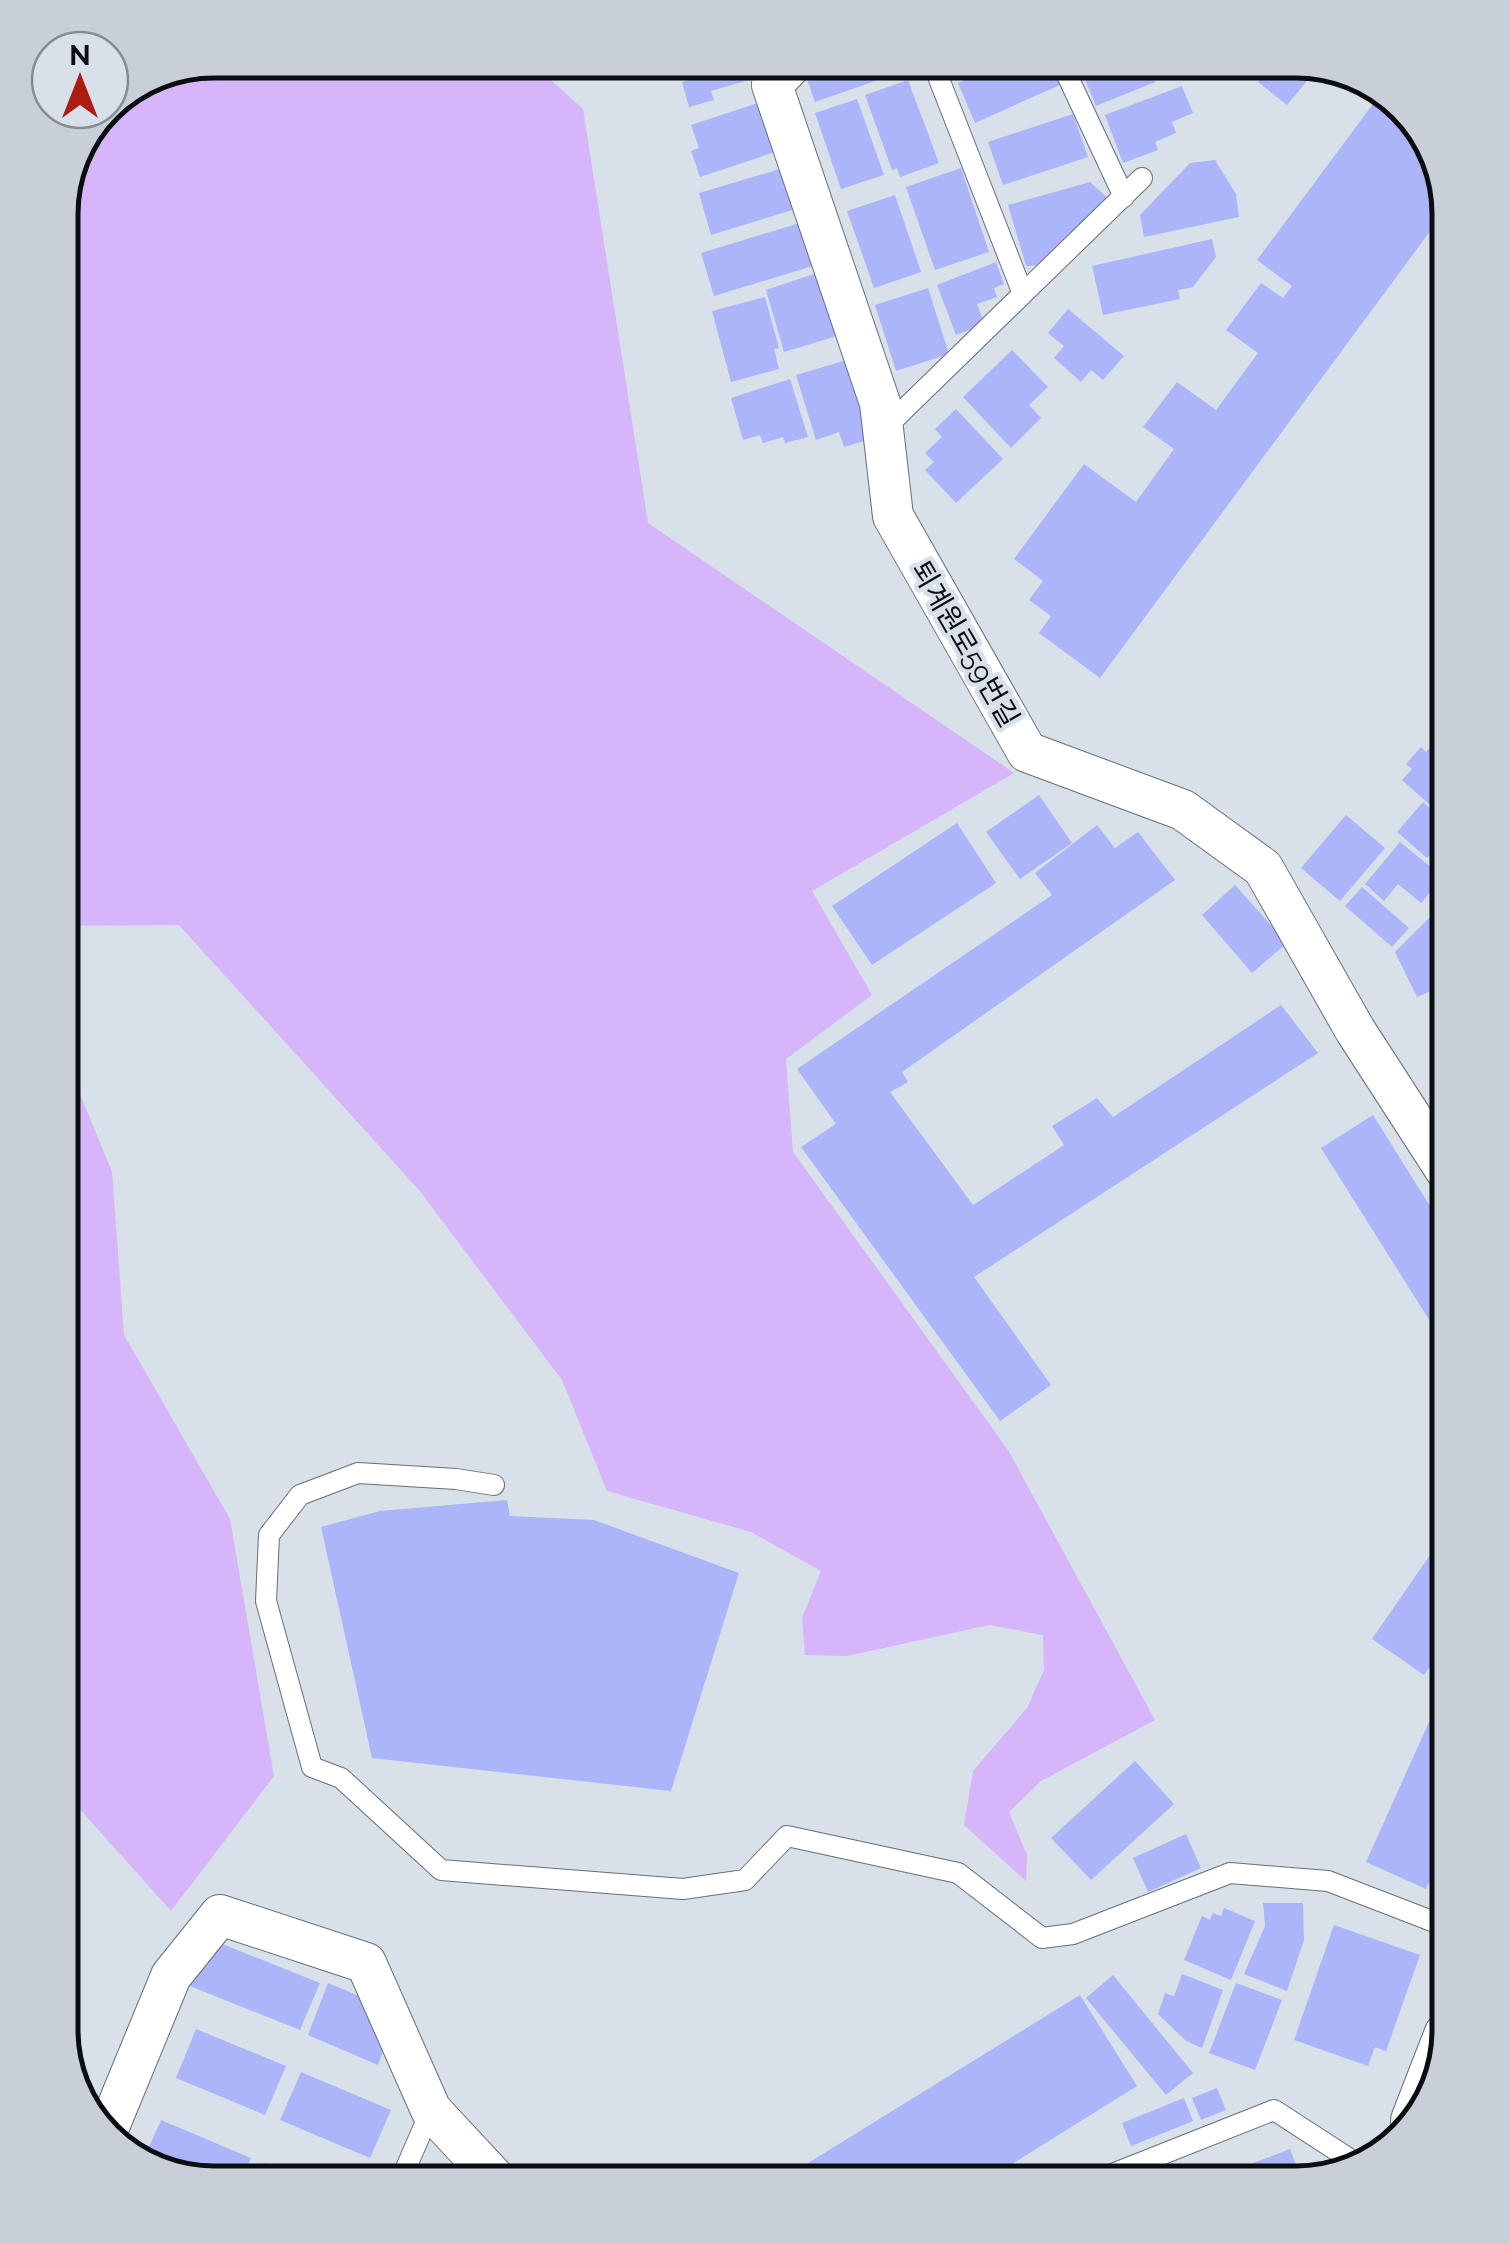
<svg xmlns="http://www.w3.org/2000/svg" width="1510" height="2244" viewBox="0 0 1510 2244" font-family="Raleway,'Noto Sans KR',sans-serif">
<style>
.green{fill:#d6b5fa}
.building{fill:#acb5f9}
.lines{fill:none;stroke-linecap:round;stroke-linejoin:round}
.service-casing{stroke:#676e76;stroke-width:22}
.minor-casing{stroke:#676e76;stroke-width:42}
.tertiary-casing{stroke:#676e76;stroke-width:52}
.service{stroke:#fff;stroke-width:20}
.minor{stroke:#fff;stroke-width:40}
.tertiary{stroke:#fff;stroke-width:50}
.labels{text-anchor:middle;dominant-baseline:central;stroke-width:9;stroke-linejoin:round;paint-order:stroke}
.street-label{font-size:28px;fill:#0b0e10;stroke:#d8e0e9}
.rim{fill:none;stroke:#0b0e10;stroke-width:5}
</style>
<rect width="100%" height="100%" fill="#d8e0e9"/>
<path class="green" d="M 213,60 L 529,60 L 583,109 L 648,523 L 1014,773 L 812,891 L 872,995 L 786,1059 L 793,1152 L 1008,1450 L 1155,1720 L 1041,1781 L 1009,1812 L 1027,1855 L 1026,1881 L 964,1825 L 973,1771 L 1027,1708 L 1044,1670 L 1043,1635 L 989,1625 L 847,1656 L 805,1655 L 802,1618 L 821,1571 L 751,1532 L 607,1491 L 562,1380 L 419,1190 L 179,925 L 60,926 L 60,204 L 103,110 L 110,110 L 110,102 Z
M 60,1045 L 112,1172 L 124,1335 L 230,1519 L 274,1776 L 171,1911 L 60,1787 Z"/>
<path class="building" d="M 686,60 L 773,60 L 776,72 L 711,91 L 714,100 L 689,107 L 682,82 L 691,79 Z
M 830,60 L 894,60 L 898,73 L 815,102 L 807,79 L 815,77 L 813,70 L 831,63 Z
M 1011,60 L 1052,60 L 1062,84 L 975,123 L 958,83 Z
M 1077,60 L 1146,60 L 1155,82 L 1096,106 Z
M 1276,60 L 1306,60 L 1320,65 L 1287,105 L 1258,82 Z
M 908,80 L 939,163 L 900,177 L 897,168 L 892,170 L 865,95 Z
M 1182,86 L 1193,113 L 1172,122 L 1176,133 L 1155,142 L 1158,150 L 1123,163 L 1105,115 Z
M 857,99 L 884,175 L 841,189 L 815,113 Z
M 1376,100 L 1430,139 L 1448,207 L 1100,678 L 1039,633 L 1051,616 L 1029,600 L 1043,581 L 1014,559 L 1084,464 L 1136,502 L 1174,449 L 1143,427 L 1177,382 L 1216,410 L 1258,353 L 1226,330 L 1261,283 L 1283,298 L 1292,286 L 1257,260 Z
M 764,101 L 781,150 L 700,177 L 691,151 L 699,148 L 691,125 Z
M 1073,114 L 1088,157 L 1003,185 L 988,142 Z
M 1215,160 L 1236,194 L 1239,217 L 1144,237 L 1140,215 L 1190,163 Z
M 787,167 L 799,208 L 711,235 L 699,193 Z
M 961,168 L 989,252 L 935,270 L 906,187 Z
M 1090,182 L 1112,202 L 1050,265 L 1026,266 L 1008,205 Z
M 895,195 L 921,272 L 874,288 L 847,211 Z
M 803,222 L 816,265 L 714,296 L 701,253 Z
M 1212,239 L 1216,257 L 1193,287 L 1178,290 L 1180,299 L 1103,315 L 1092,266 Z
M 996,262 L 1004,284 L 994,288 L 997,297 L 977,304 L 985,324 L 956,335 L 937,285 Z
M 817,273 L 837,336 L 784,352 L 766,290 Z
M 928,288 L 949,354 L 896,371 L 875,305 Z
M 765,297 L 779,348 L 774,349 L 779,369 L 731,382 L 712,311 Z
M 1068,309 L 1124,356 L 1103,380 L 1091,370 L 1081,382 L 1054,358 L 1064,346 L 1048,333 Z
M 1012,350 L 1048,387 L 1029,405 L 1041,418 L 1011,448 L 963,397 Z
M 850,359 L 874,438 L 844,447 L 839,432 L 816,440 L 796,375 Z
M 790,379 L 808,437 L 785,443 L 783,437 L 763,443 L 760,435 L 743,440 L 731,398 Z
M 956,409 L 1003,459 L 956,503 L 925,470 L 934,462 L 925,453 L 942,437 L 935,429 Z
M 1436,740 L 1450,752 L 1450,798 L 1438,812 L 1402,780 L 1412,769 L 1406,764 L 1421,747 L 1426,752 Z
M 1039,795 L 1072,843 L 1020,879 L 986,832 Z
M 1423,802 L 1450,827 L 1450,834 L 1427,858 L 1397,832 Z
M 1346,815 L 1385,848 L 1340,901 L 1301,868 Z
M 957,823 L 996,883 L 872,965 L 832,906 Z
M 1097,825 L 1115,848 L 1138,832 L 1175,880 L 902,1072 L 908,1082 L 890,1092 L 973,1205 L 1064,1145 L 1052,1126 L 1097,1098 L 1113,1117 L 1281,1005 L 1318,1053 L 974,1277 L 1051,1385 L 1000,1421 L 801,1147 L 836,1124 L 797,1069 L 1052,895 L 1035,873 Z
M 1400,842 L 1443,877 L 1421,903 L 1398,884 L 1384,901 L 1365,884 Z
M 1235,885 L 1287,943 L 1252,973 L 1202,915 Z
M 1362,887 L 1409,928 L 1392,947 L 1345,906 Z
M 1431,916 L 1450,927 L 1450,983 L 1417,997 L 1395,952 Z
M 1373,1115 L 1450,1238 L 1450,1353 L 1321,1148 Z
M 507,1500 L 510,1516 L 594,1520 L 739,1573 L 671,1791 L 372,1758 L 321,1527 L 380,1511 Z
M 1450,1526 L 1450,1638 L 1424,1675 L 1372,1639 Z
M 1450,1698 L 1450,1835 L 1426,1889 L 1366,1862 L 1429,1722 L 1438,1726 Z
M 1135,1761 L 1174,1804 L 1091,1880 L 1051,1838 Z
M 1186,1834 L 1201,1868 L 1148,1892 L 1133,1858 Z
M 1263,1903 L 1303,1903 L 1304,1940 L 1287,1991 L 1244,1974 L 1265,1926 Z
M 1224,1908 L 1255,1921 L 1231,1980 L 1184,1960 L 1202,1916 L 1210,1920 L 1213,1913 L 1221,1916 Z
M 1334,1925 L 1420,1955 L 1386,2051 L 1375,2047 L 1368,2066 L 1294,2040 Z
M 210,1939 L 320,1983 L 300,2030 L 190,1986 Z
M 1182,1974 L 1223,1990 L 1202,2048 L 1186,2041 L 1158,2014 L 1165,1993 L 1174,1996 Z
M 1113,1975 L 1193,2073 L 1166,2095 L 1086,1998 Z
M 328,1983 L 364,1998 L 386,2043 L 378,2065 L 308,2035 Z
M 1236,1983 L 1282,2000 L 1255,2070 L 1209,2053 Z
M 1080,1995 L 1137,2086 L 980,2184 L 798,2184 L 792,2173 Z
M 196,2029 L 286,2066 L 265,2115 L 176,2078 Z
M 301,2072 L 391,2110 L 370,2158 L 280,2120 Z
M 1217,2088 L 1226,2110 L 1201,2120 L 1192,2098 Z
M 1184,2098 L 1193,2121 L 1131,2146 L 1122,2123 Z
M 161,2120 L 251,2158 L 240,2184 L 204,2184 L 142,2163 Z
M 1290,2149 L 1303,2183 L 1225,2184 L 1222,2175 Z
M 265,2163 L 316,2184 L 257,2184 Z"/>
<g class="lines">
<g class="service-casing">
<path id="service" d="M 1060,60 L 1124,197
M 939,79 L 1023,294
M 885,428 L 1142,178
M 494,1485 L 456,1479 L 358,1473 L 300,1495 L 269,1535 L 266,1601 L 312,1767 L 341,1778 L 441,1870 L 683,1889 L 745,1880 L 787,1836 L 958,1873 L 1042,1938 L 1073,1934 L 1230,1873 L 1328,1881 L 1450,1928
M 399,2184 L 431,2110
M 1087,2184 L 1274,2110 L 1362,2167"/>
</g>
<g class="minor-casing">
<path id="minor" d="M 796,60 L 772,85 L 880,403 L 893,516 L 1027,752 L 1183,810 L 1263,868 L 1355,1030 L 1450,1177
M 106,2134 L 171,1976 L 220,1915 L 366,1963 L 431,2110 L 500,2184"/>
</g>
<g class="tertiary-casing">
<path id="tertiary" d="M 1416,2121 L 1449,2036"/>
</g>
<use href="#service" class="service"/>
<use href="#minor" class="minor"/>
<use href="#tertiary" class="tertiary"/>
</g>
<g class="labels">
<g class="street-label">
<text transform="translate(965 644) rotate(60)">퇴계원로59번길</text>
</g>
</g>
<path d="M0 0H1510V2244H0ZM214 78H1296A136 136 0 0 1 1432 214V2030A136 136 0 0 1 1296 2166H214A136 136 0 0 1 78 2030V214A136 136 0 0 1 214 78Z" fill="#c8cfd8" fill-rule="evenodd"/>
<path class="rim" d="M214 78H1296A136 136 0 0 1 1432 214V2030A136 136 0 0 1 1296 2166H214A136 136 0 0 1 78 2030V214A136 136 0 0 1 214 78Z"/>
<g transform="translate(80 80)"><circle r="48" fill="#d8e0e9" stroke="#868c92" stroke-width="2.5"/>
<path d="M0-8L18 38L0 25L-18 38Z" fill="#ac1c11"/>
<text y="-15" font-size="28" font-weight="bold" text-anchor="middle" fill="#0b0e10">N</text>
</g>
</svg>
